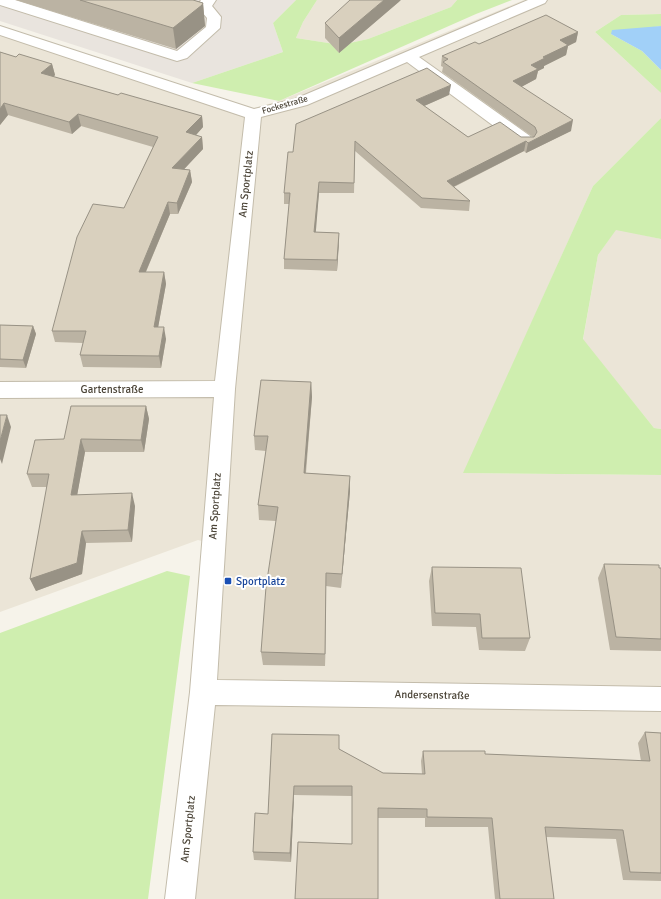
<svg xmlns="http://www.w3.org/2000/svg" width="661" height="899" viewBox="0 0 661 899" font-family="Signika,sans-serif">
<style>
.residential{fill:#ebe5d7}
.industrial{fill:#e9e4de}
.green{fill:#cfeeaf}
.water{fill:#a1d0f8}
.lines{fill:none;stroke-linecap:round;stroke-linejoin:round}
.minor-casing{stroke:#c3bcab;stroke-width:2}
.minor{fill:#fff;fill-rule:evenodd}
.wall{fill:#bbb3a3}
.shaded-wall{fill:#989285}
.building{fill:#d9d0be;stroke:#989285}
.transit-dot{fill:#1a4fb4;stroke:#fff;stroke-width:1.5}
.labels{text-anchor:middle;dominant-baseline:central;stroke-width:4;stroke-linejoin:round;paint-order:stroke}
.far-street-label{font-size:9px;fill:#4b4437;stroke:#fff}
.street-label{font-size:11px;fill:#4b4437;stroke:#fff}
.transit-label{font-size:11px;fill:#164399;stroke:#fff;text-anchor:start}
</style>
<rect width="100%" height="100%" fill="#f6f3ea"/>
<path class="residential" d="M 317,0 L 457,0 L 451,7 L 368,39 L 341,45 L 296,38 L 303,22 Z
M 524,0 L 661,0 L 661,14 L 621,15 L 595,32 L 661,93 L 661,118 L 593,186 L 464,473 L 661,475 L 661,899 L 193,899 L 226,548 L 198,540 L 0,612 L 0,35 L 236,113 L 279,101 Z
M 616,229 L 661,239 L 661,429 L 654,428 L 583,340 L 598,255 Z"/>
<path class="industrial" d="M 0,0 L 296,0 L 273,23 L 283,52 L 192,83 L 0,21 Z"/>
<path class="green" d="M 296,0 L 317,0 L 303,22 L 296,38 L 341,45 L 368,39 L 451,7 L 457,0 L 512,0 L 476,14 L 279,101 L 192,83 L 283,52 L 273,23 Z
M 661,14 L 661,26 L 611,34 L 642,51 L 661,70 L 661,93 L 595,32 L 621,15 Z
M 661,118 L 661,239 L 616,230 L 598,255 L 583,339 L 654,428 L 661,429 L 661,475 L 463,473 L 593,186 Z
M 167,571 L 190,576 L 148,899 L 0,899 L 0,633 Z"/>
<path class="water" d="M 661,26 L 661,70 L 642,51 L 611,34 L 612,30 Z"/>
<g class="lines">
<g class="minor-casing">
<path id="minor" d="M 0,0 L 15,0 L 177,51 L 206,27 L 207,18 L 197,6 L 201,0 L 216,0 L 212,6 L 221,17 L 220,28 L 187,58 L 177,61 L 0,5 Z
M 528,0 L 547,0 L 545,3 L 419,57 L 530,136 L 532,140 L 530,144 L 524,145 L 518,144 L 407,62 L 307,105 L 261,117 L 235,389 L 217,680 L 661,687 L 661,711 L 215,705 L 195,899 L 165,899 L 190,692 L 214,397 L 0,398 L 0,382 L 215,381 L 245,117 L 0,35 L 0,26 L 254,109 L 295,99 Z"/>
</g>
<use href="#minor" class="minor"/>
</g>
<path class="wall" d="M 16,0 L 193,0 L 203,3 L 205,26 L 176,49 Z
M 400,1 L 339,53 L 325,38 L 325,23 Z
M 578,32 L 576,42 L 568,46 L 566,55 L 544,66 L 544,68 L 538,71 L 536,79 L 521,87 L 571,131 L 526,153 L 524,151 L 454,187 L 470,201 L 469,211 L 421,208 L 355,151 L 354,193 L 319,193 L 315,232 L 339,233 L 337,271 L 284,269 L 284,259 L 289,204 L 284,204 L 284,193 L 293,152 L 449,95 L 424,106 L 468,137 L 533,137 L 442,72 L 443,67 L 441,66 L 442,56 L 479,44 Z
M 0,52 L 16,57 L 52,64 L 55,75 L 54,77 L 118,95 L 202,116 L 203,127 L 196,135 L 202,137 L 203,149 L 184,169 L 190,170 L 192,182 L 178,214 L 170,214 L 146,272 L 164,272 L 166,284 L 158,327 L 166,339 L 161,368 L 83,367 L 80,355 L 83,343 L 55,342 L 52,331 L 124,208 L 153,147 L 81,126 L 72,134 L 8,115 L 0,125 Z
M 0,325 L 33,326 L 36,334 L 26,368 L 0,367 Z
M 311,382 L 312,397 L 306,473 L 350,476 L 350,491 L 341,588 L 326,586 L 325,666 L 263,665 L 261,652 L 276,521 L 259,520 L 258,505 L 266,451 L 255,450 L 254,436 Z
M 146,406 L 149,419 L 144,452 L 85,452 L 77,495 L 135,506 L 132,542 L 86,543 L 82,574 L 36,591 L 30,579 L 47,487 L 32,487 L 27,474 L 64,439 Z
M 604,564 L 661,568 L 661,651 L 610,650 L 598,578 Z
M 432,567 L 530,638 L 525,651 L 479,650 L 476,627 L 432,626 L 429,581 Z
M 645,732 L 661,733 L 661,881 L 623,880 L 616,839 L 546,837 L 554,899 L 495,899 L 488,827 L 425,827 L 425,818 L 378,818 L 352,844 L 352,796 L 294,795 L 291,862 L 254,860 L 253,852 L 268,814 L 272,734 L 339,749 L 383,773 L 422,774 L 421,761 L 423,751 L 485,754 L 641,761 L 638,743 Z"/>
<path class="shaded-wall" d="M 384,0 L 401,0 L 339,53 L 339,38 Z
M 203,3 L 205,26 L 176,49 L 173,28 Z
M 578,32 L 576,42 L 568,46 L 566,55 L 544,66 L 544,68 L 538,71 L 536,79 L 512,92 L 513,81 L 531,65 L 543,57 L 560,40 Z
M 52,64 L 55,75 L 44,85 L 41,73 Z
M 451,85 L 449,95 L 415,110 L 416,100 Z
M 4,103 L 8,115 L 0,125 L 0,109 Z
M 78,114 L 81,126 L 72,134 L 69,122 Z
M 202,116 L 203,127 L 188,144 L 186,132 Z
M 573,120 L 571,131 L 526,153 L 528,143 Z
M 202,137 L 203,149 L 174,180 L 172,168 Z
M 526,141 L 524,151 L 445,191 L 447,181 Z
M 190,170 L 192,182 L 178,214 L 177,203 Z
M 319,182 L 319,193 L 315,242 L 314,232 Z
M 168,202 L 170,214 L 141,283 L 139,272 Z
M 339,233 L 339,243 L 337,271 L 337,260 Z
M 164,272 L 166,284 L 156,339 L 154,327 Z
M 33,326 L 36,334 L 26,368 L 23,360 Z
M 164,327 L 166,339 L 161,368 L 159,356 Z
M 311,382 L 312,397 L 304,488 L 304,473 Z
M 146,406 L 149,419 L 144,452 L 141,440 Z
M 7,415 L 11,427 L 2,464 L 0,459 L 0,441 Z
M 81,439 L 85,452 L 75,507 L 71,495 Z
M 350,476 L 350,491 L 341,588 L 342,574 Z
M 132,493 L 135,506 L 132,542 L 128,530 Z
M 82,531 L 86,543 L 82,574 L 36,591 L 30,579 Z
M 326,573 L 326,586 L 325,666 L 325,654 Z
M 294,786 L 294,795 L 291,862 L 290,853 Z"/>
<path class="building" d="M 80,0 L 193,0 L 203,3 L 202,5 L 173,28 Z
M 350,0 L 384,0 L 339,38 L 325,23 Z
M 546,15 L 578,32 L 560,40 L 568,45 L 543,57 L 545,58 L 531,65 L 538,69 L 513,81 L 573,120 L 528,143 L 526,141 L 447,181 L 470,201 L 422,198 L 355,141 L 354,183 L 319,182 L 314,232 L 339,233 L 337,260 L 284,259 L 290,193 L 284,193 L 288,152 L 293,152 L 296,124 L 427,68 L 451,85 L 416,100 L 468,137 L 500,122 L 521,137 L 534,137 L 537,132 L 535,127 L 443,62 L 448,59 L 442,56 L 475,42 L 479,44 Z
M 0,52 L 16,57 L 19,54 L 52,64 L 41,73 L 118,95 L 121,93 L 202,116 L 186,132 L 202,137 L 172,168 L 190,170 L 177,203 L 168,202 L 139,272 L 164,272 L 154,327 L 164,327 L 159,356 L 80,355 L 86,331 L 52,331 L 77,237 L 93,204 L 124,208 L 158,137 L 78,114 L 69,122 L 4,103 L 0,109 Z
M 0,325 L 33,326 L 23,360 L 0,359 Z
M 261,380 L 311,382 L 304,473 L 350,476 L 342,574 L 326,573 L 325,654 L 261,652 L 266,587 L 278,507 L 258,505 L 268,436 L 254,436 Z
M 71,406 L 146,406 L 141,440 L 81,439 L 71,495 L 132,493 L 128,530 L 82,531 L 77,563 L 30,579 L 49,474 L 27,474 L 35,440 L 64,439 Z
M 0,415 L 7,415 L 0,441 Z
M 604,564 L 659,565 L 659,568 L 661,568 L 661,639 L 616,637 Z
M 432,567 L 521,568 L 530,638 L 482,638 L 480,614 L 435,613 Z
M 645,732 L 661,733 L 661,873 L 630,872 L 623,830 L 545,827 L 554,899 L 500,899 L 492,818 L 427,817 L 427,809 L 378,808 L 378,899 L 295,899 L 298,842 L 352,844 L 352,786 L 294,786 L 290,853 L 253,852 L 255,813 L 268,814 L 272,734 L 339,735 L 339,749 L 383,773 L 425,774 L 423,751 L 485,751 L 485,754 L 650,761 Z"/>
<rect class="transit-dot" x="224" y="577" width="8" height="8" rx="2"/>
<g class="labels">
<g class="far-street-label">
<text transform="translate(285 105) rotate(-16)">Fockestraße</text>
</g>
<g class="street-label">
<text transform="translate(246 184) rotate(-84)">Am Sportplatz</text>
<text x="112" y="389">Gartenstraße</text>
<text transform="translate(215 506) rotate(-86)">Am Sportplatz</text>
<text transform="translate(432 695) rotate(1)">Andersenstraße</text>
<text transform="translate(188 829) rotate(-84)">Am Sportplatz</text>
</g>
<g class="transit-label">
<text x="236" y="581">Sportplatz</text>
</g>
</g>
</svg>
